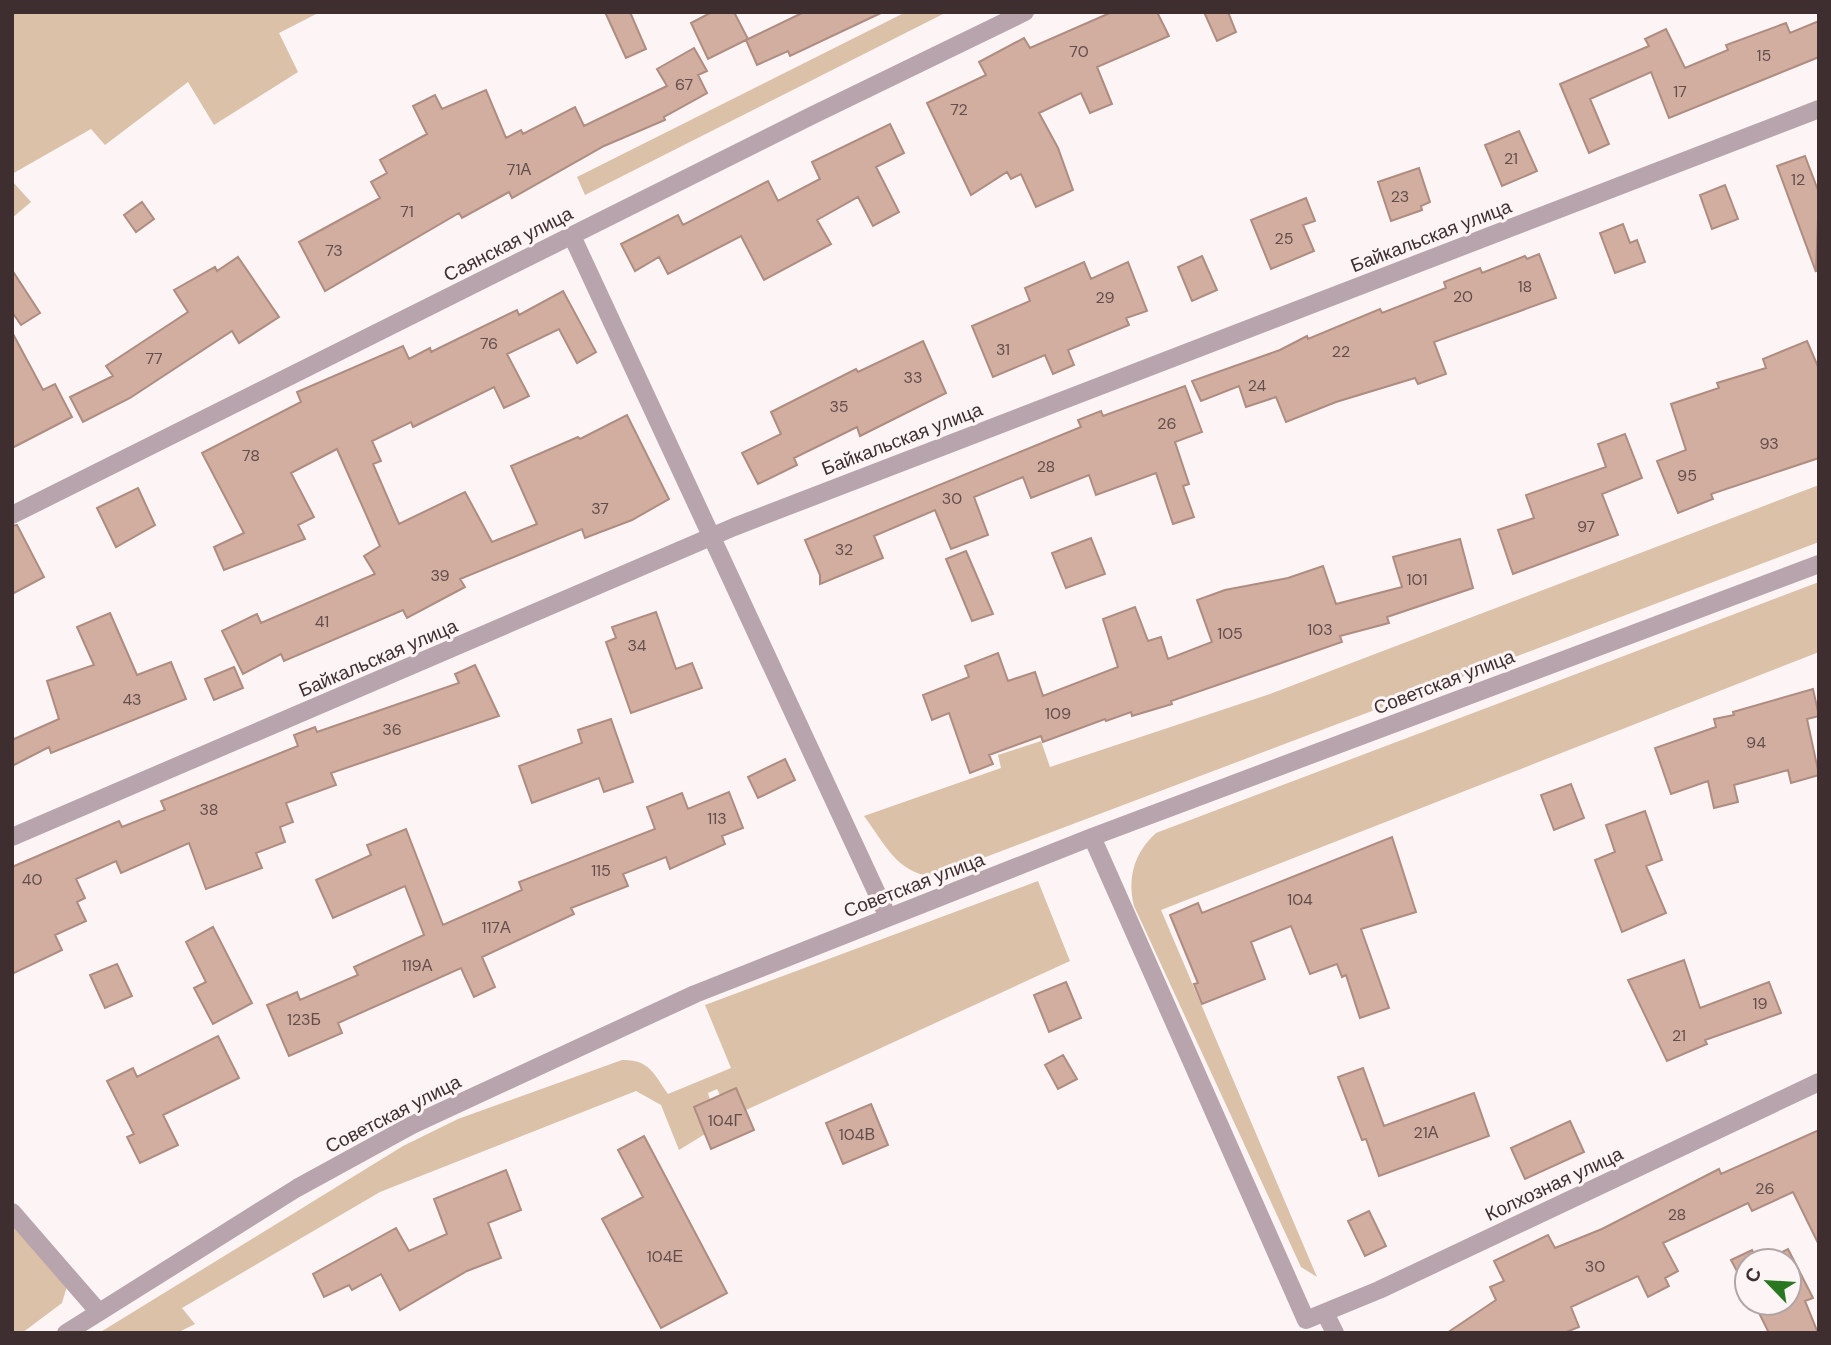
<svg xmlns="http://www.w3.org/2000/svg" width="1831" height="1345" viewBox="0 0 1831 1345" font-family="'DM Sans',sans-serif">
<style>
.green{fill:#dac1a8}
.building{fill:#d2aea1;stroke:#af8c80;stroke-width:2}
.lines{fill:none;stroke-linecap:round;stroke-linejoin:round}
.minor{stroke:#b7a4ac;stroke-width:18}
.labels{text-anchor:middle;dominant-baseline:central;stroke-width:6;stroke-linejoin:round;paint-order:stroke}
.number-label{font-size:16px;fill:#634e4c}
.street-label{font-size:19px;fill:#3e2e2f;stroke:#fdf4f5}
</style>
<rect width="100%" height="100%" fill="#fdf4f5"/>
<path class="green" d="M 12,12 L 320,12 L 279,33 L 298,72 L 214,125 L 188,82 L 105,145 L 91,129 L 12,174 Z
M 906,12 L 947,12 L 585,195 L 577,177 Z
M 12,181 L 31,202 L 12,218 Z
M 1819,485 L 1819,542 L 933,877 C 896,872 885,844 864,816 L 1001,768 L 998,755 L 1041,741 L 1050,767 L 1270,694 Z
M 1819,582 L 1819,652 L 1161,910 L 1317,1277 L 1301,1267 L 1134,906 C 1127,878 1134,853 1156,833 Z
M 1038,881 L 1070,961 L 746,1110 L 736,1088 L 720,1095 L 717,1089 L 708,1093 L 710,1100 L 694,1107 L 705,1134 L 679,1150 L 661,1105 L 636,1091 L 380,1192 L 182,1308 L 195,1324 L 177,1333 L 99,1333 L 403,1146 L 458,1119 L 622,1060 C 649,1059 654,1074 668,1094 L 731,1068 L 705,1005 Z
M 12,1215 L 67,1286 L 62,1303 L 22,1333 L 12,1333 Z"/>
<path class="building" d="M 605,12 L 630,12 L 646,49 L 626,58 Z
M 712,12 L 734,12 L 748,39 L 708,59 L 691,23 Z
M 804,12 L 883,12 L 790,56 L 788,51 L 757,65 L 746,40 Z
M 1112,12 L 1157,12 L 1169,36 L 1097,67 L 1112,104 L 1090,113 L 1081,93 L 1039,113 L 1058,148 L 1073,190 L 1036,207 L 1021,174 L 1011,179 L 1007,172 L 971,195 L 927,103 L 986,75 L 979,62 L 1024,38 L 1030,48 Z
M 1204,12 L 1228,12 L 1236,32 L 1217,41 Z
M 1819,21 L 1819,57 L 1669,118 L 1651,72 L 1590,99 L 1609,144 L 1589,153 L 1560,84 L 1649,46 L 1645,39 L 1666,29 L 1685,68 L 1728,50 L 1726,45 L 1786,23 L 1790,33 Z
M 694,48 L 707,71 L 698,75 L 707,93 L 664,117 L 665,120 L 604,146 L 512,198 L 509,192 L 462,218 L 459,213 L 325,291 L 299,242 L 380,198 L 371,182 L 387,173 L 380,160 L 427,134 L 413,106 L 435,95 L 442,109 L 486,90 L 506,138 L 521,130 L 523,134 L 575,107 L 584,126 L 667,86 L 657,69 Z
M 890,124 L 904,153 L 876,167 L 899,212 L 873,226 L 858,197 L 817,220 L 831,244 L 764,280 L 741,236 L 668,274 L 659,257 L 635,271 L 621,244 L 678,215 L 683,225 L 768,181 L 778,201 L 820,179 L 812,162 Z
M 1519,131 L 1537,171 L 1502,186 L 1485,145 Z
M 1805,156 L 1819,193 L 1816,272 L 1777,166 Z
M 1419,168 L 1430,202 L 1421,206 L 1422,210 L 1391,221 L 1378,182 Z
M 1725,185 L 1738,219 L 1712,229 L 1700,195 Z
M 1306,198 L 1315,221 L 1303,225 L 1314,251 L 1271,269 L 1251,220 Z
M 142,202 L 154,219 L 136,232 L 124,215 Z
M 1623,224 L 1630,243 L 1637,240 L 1645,262 L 1615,273 L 1600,233 Z
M 1539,254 L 1556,298 L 1434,342 L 1446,374 L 1418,384 L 1415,378 L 1336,402 L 1286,422 L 1276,397 L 1246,407 L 1239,386 L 1201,401 L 1192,381 L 1280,350 L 1307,336 L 1308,339 L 1380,309 L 1382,313 L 1446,288 L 1444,282 L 1480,268 L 1482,273 L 1525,256 L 1527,259 Z
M 1202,256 L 1217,290 L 1192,301 L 1178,267 Z
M 238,257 L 279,317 L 239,343 L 232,331 L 130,398 L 83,422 L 70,397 L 113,376 L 106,366 L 188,312 L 174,290 L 215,267 L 217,271 Z
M 1084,262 L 1091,279 L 1128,262 L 1147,311 L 1126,318 L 1129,325 L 1068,350 L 1074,365 L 1053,374 L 1045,355 L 993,377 L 972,326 L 1030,301 L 1025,288 Z
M 12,270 L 40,313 L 21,325 L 12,312 Z
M 563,291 L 596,352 L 577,363 L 559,329 L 507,354 L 529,396 L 504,408 L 494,387 L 413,427 L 411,422 L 372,441 L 381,461 L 373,464 L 399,524 L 465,492 L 492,542 L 537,524 L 511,466 L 578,437 L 580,439 L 627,415 L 669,499 L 632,520 L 585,538 L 582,529 L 460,579 L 465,587 L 407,618 L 403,610 L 284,661 L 281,654 L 243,674 L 222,631 L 257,614 L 261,623 L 375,574 L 364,556 L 380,546 L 337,449 L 291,473 L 314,517 L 298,525 L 305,539 L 224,570 L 214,547 L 244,533 L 202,453 L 301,402 L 297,392 L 403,346 L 409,359 L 430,348 L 431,352 L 517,310 L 519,315 Z
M 12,332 L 43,390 L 55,384 L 72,417 L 12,448 Z
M 923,341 L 946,393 L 860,436 L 857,427 L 794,458 L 797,465 L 758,484 L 742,453 L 781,434 L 771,412 L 856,369 L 858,372 Z
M 1807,341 L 1819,369 L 1819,458 L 1711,494 L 1713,499 L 1678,513 L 1657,461 L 1686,450 L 1671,404 L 1719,388 L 1717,383 L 1766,368 L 1763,359 Z
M 1185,386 L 1202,432 L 1175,442 L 1189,484 L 1183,486 L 1194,517 L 1173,524 L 1156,473 L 1096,495 L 1089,475 L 1031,498 L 1023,477 L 974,497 L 988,535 L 951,549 L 935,510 L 874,536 L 883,558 L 820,584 L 820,575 L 805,540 L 1081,427 L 1078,420 L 1101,411 L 1103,416 Z
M 1625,434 L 1642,478 L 1602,494 L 1618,535 L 1513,574 L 1498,530 L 1534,518 L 1526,495 L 1606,467 L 1598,444 Z
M 138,488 L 155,525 L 116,547 L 97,508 Z
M 17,525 L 44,577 L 12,594 L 12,526 Z
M 1091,538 L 1105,574 L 1066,588 L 1052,553 Z
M 1460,539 L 1473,588 L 1387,617 L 1389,623 L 1340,636 L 1342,642 L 1171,701 L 1172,704 L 1132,716 L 1131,712 L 1106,721 L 1105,719 L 1043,742 L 1041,736 L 989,755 L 993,764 L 970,773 L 949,713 L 932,720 L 923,695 L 969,677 L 965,666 L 998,653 L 1008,681 L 1035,672 L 1043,696 L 1118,667 L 1103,619 L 1135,607 L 1148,641 L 1161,637 L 1168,659 L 1212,642 L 1197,600 L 1225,590 L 1288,578 L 1323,566 L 1336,604 L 1402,587 L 1393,557 Z
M 966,551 L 993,614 L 972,621 L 946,559 Z
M 656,612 L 676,669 L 692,663 L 702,688 L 631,713 L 606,642 L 616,638 L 612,627 Z
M 110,613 L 137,675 L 171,662 L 186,699 L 51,753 L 49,747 L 12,766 L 12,740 L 59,719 L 47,681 L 94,665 L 77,627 Z
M 475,665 L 499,716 L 331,773 L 336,785 L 286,803 L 293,822 L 280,827 L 285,842 L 256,853 L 262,868 L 206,889 L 189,843 L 121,873 L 116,861 L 76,879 L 85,898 L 77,902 L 86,921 L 55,935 L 62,950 L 12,974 L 12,867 L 119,821 L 122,827 L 165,810 L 161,801 L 298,746 L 294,735 L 315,727 L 317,732 L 459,683 L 455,674 Z
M 234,667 L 243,688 L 214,700 L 205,679 Z
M 1813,689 L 1819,716 L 1807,719 L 1819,775 L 1791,783 L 1788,770 L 1734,785 L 1738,802 L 1714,808 L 1708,781 L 1671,794 L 1655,748 L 1716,727 L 1714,719 L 1734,715 L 1733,712 Z
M 611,719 L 633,782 L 604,792 L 599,778 L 532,803 L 519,766 L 582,743 L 578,730 Z
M 785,759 L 795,780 L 758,798 L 748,777 Z
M 1571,784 L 1584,818 L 1554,830 L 1541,795 Z
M 729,792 L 743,828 L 722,836 L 725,844 L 670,869 L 666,857 L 623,874 L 628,886 L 571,908 L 574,914 L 482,957 L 495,987 L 474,997 L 461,968 L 338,1023 L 342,1033 L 289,1056 L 267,1005 L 297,992 L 300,1000 L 358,975 L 354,967 L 424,935 L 405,886 L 333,918 L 316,880 L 371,855 L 367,845 L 406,829 L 443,925 L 522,890 L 519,882 L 655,829 L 647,807 L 682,793 L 688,809 Z
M 1645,811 L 1662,860 L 1646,866 L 1666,913 L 1622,932 L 1595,860 L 1615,852 L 1606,825 Z
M 1392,837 L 1416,912 L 1361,929 L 1389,1008 L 1360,1018 L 1346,975 L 1342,977 L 1337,964 L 1310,974 L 1291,926 L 1251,942 L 1265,979 L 1202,1004 L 1194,984 L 1198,983 L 1170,915 L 1198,903 L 1202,913 Z
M 213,927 L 252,1003 L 213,1024 L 194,988 L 206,982 L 186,942 Z
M 1684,960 L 1700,1008 L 1769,982 L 1781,1013 L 1705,1040 L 1707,1044 L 1667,1061 L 1628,980 Z
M 117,964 L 132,996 L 105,1008 L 90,975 Z
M 1066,982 L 1081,1018 L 1049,1032 L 1034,995 Z
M 218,1036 L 239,1078 L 163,1115 L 178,1145 L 140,1163 L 127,1137 L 134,1134 L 107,1081 L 133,1068 L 137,1077 Z
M 1063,1055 L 1077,1079 L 1058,1089 L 1045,1065 Z
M 1363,1068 L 1384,1126 L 1474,1093 L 1489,1136 L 1379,1176 L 1366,1139 L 1362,1140 L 1338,1077 Z
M 736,1088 L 754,1130 L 711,1149 L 694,1107 Z
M 871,1104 L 888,1145 L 843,1164 L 826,1123 Z
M 1570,1121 L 1584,1152 L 1525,1179 L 1511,1148 Z
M 1819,1130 L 1819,1245 L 1793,1192 L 1752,1211 L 1748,1203 L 1663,1243 L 1678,1271 L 1665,1278 L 1669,1286 L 1648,1297 L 1638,1276 L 1571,1307 L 1579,1327 L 1564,1333 L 1447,1333 L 1496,1300 L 1490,1287 L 1504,1281 L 1494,1261 L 1548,1235 L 1555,1248 L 1602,1229 L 1719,1169 L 1721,1174 Z
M 644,1136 L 727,1293 L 661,1328 L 602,1219 L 643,1197 L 618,1150 Z
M 506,1170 L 521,1210 L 488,1223 L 501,1258 L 467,1271 L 400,1310 L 381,1274 L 352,1290 L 349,1285 L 324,1297 L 313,1274 L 396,1228 L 409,1251 L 447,1234 L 434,1199 Z
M 1369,1211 L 1386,1246 L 1365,1256 L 1348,1221 Z
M 1788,1249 L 1813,1298 L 1805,1301 L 1818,1333 L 1769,1333 L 1754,1303 L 1789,1303 L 1789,1261 L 1765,1261 Z
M 1752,1250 L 1757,1261 L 1747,1261 L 1747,1290 L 1731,1260 Z"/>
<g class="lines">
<path class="minor" d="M 572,236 L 888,917
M 12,515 L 811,116 L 1025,12
M 12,837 L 734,527 L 1819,109
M 1092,837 L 1306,1320 L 1379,1290 L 1819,1082
M 12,1212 L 98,1311
M 1325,1313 L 1335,1333
M 66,1333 L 297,1188 L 412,1125 L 695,994 L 1092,837 L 1819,564"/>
</g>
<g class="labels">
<g class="number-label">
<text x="1079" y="51">70</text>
<text x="1764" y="55">15</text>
<text x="684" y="84">67</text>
<text x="1680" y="91">17</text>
<text x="959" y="109">72</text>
<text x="1511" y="158">21</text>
<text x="519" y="169">71А</text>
<text x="1798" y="179">12</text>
<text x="1400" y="196">23</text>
<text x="407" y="211">71</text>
<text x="1284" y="238">25</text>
<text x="334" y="250">73</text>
<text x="1525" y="286">18</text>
<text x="1463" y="296">20</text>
<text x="1105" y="297">29</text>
<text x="489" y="343">76</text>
<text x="1003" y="349">31</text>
<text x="1341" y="351">22</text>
<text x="154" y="358">77</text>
<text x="913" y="377">33</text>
<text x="1257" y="385">24</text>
<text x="839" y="406">35</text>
<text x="1167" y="423">26</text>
<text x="1769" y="443">93</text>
<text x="251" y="455">78</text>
<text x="1046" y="466">28</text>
<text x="1687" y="475">95</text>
<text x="952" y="498">30</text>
<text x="600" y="508">37</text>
<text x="1586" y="526">97</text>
<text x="844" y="549">32</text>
<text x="440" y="575">39</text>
<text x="1417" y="579">101</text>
<text x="322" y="621">41</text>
<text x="1320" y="629">103</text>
<text x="1230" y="633">105</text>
<text x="637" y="645">34</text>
<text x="132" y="699">43</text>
<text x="1058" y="713">109</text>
<text x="392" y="729">36</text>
<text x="1756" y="742">94</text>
<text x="209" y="809">38</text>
<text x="717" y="818">113</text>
<text x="601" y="870">115</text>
<text x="32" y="879">40</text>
<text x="1300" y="899">104</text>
<text x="496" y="927">117А</text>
<text x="417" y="965">119А</text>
<text x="1760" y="1003">19</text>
<text x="304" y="1019">123Б</text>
<text x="1679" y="1035">21</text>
<text x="725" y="1120">104Г</text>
<text x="1426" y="1132">21А</text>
<text x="857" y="1134">104В</text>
<text x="1765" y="1188">26</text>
<text x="1677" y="1214">28</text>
<text x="665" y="1256">104Е</text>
<text x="1595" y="1266">30</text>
</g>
<g class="street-label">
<text transform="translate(1431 236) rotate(-21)">Байкальская улица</text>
<text transform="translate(508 244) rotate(-27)">Саянская улица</text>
<text transform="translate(902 439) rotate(-21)">Байкальская улица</text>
<text transform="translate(378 658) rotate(-23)">Байкальская улица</text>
<text transform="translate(1444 682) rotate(-21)">Советская улица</text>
<text transform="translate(914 885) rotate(-21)">Советская улица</text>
<text transform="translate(393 1114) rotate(-27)">Советская улица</text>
<text transform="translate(1554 1184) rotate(-25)">Колхозная улица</text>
</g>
</g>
<rect width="1831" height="1345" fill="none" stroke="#3e2e2f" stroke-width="28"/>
<g transform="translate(1768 1282) rotate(295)"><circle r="33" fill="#fdf4f5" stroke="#b1a5a6" stroke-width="2"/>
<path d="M0-5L12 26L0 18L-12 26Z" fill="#297821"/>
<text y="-10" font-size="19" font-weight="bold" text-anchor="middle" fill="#3e2e2f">С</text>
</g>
</svg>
